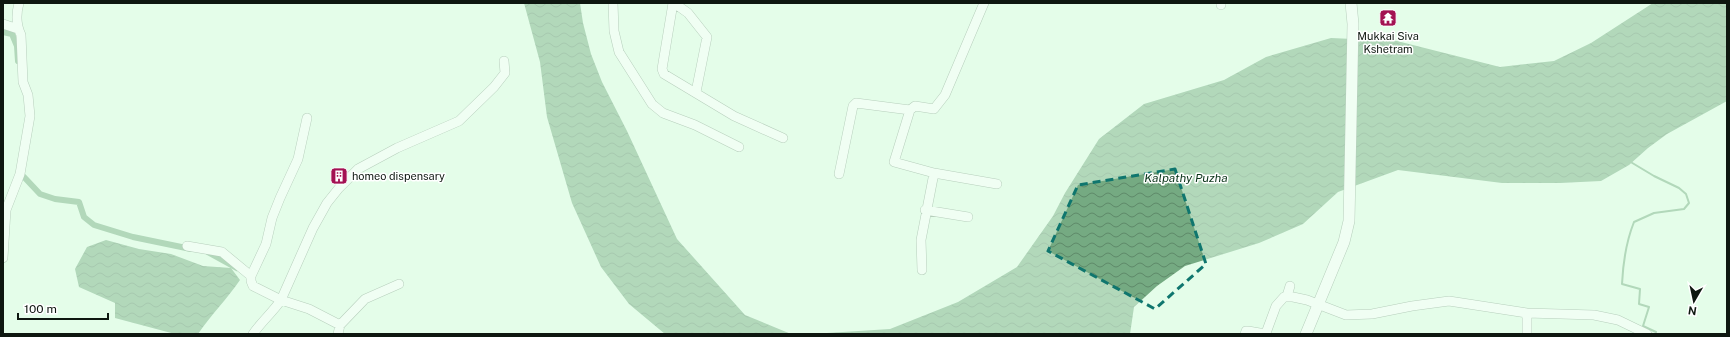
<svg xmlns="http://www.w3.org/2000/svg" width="1730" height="337" viewBox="0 0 1730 337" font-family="'Public Sans',sans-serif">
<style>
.water{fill:url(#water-waves)}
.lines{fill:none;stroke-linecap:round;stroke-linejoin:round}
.stream{stroke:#75aa82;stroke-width:2}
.canal{stroke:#75aa82;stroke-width:6}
.minor-casing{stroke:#819786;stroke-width:10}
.major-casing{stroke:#819786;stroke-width:12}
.minor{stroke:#fff;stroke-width:9}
.major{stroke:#fff;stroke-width:11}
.marked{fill:none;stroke:#0f766e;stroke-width:3;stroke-dasharray:8 5;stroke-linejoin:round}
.labels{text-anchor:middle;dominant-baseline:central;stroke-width:3;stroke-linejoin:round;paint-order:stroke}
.poi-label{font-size:11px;fill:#0e1710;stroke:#fff}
.water-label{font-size:12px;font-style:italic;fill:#0a3419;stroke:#fff}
</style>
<defs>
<pattern id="water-waves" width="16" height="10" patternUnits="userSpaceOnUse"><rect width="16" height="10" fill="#75aa82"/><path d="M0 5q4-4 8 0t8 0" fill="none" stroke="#5e8969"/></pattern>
</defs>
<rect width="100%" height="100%" fill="#e4fde9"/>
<path class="water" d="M 524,3 L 580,3 L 583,23 L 591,54 L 602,82 L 627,131 L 677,239 L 745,315 L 791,334 L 665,334 L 629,304 L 601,267 L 572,203 L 547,117 L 540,62 Z
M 1653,3 L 1727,3 L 1727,101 L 1667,134 L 1648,148 L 1629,165 L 1601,181 L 1560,183 L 1502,183 L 1398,170 L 1338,192 L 1303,224 L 1259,243 L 1185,266 L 1157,286 L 1134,307 L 1130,334 L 811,334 L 890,329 L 958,302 L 1017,267 L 1053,216 L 1065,193 L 1099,139 L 1144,104 L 1224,80 L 1266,57 L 1331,38 L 1397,41 L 1500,67 L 1554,61 L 1591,43 Z
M 106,240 L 139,249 L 171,254 L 203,266 L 231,268 L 240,280 C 227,299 211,315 198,334 L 175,334 L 115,318 L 115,303 L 79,287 L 75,269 L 87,247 Z"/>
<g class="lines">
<path class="stream" d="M 1629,161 L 1654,176 L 1679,188 L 1686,194 L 1689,203 L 1684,209 L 1654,213 L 1634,222 C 1626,242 1623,263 1622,284 L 1640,289 L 1639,304 L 1649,307 L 1643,326 L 1656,332"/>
<path class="canal" d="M 3,32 L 12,34 L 17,46 L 18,61
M 24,177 L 40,194 L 55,199 L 79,202 L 84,217 L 94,225 L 133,237 L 191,249
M 208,252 L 237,268"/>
<g class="minor-casing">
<path id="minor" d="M 613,3 L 614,31 L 619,52 L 652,104 L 663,113 L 695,125 L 739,147
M 673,3 L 662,69 L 664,74 L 734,116 L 783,138
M 674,3 L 688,13 L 707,37 L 696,92
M 984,3 L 945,95 L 934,109 L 915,106 L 910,110 L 894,162 L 934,173 L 997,184
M 1221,5 L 1221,3
M 3,24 L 18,29
M 307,118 L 298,159 L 280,198 L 272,218 L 266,244 L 251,276 L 251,281 L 253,286 L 281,300 L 309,309 L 340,325
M 839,174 L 853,106 L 856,103 L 910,110
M 925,210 L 968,217
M 187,246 L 222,252 L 251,276
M 3,258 L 6,210 L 20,174 L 30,116 L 28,95 L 23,82 L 21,35 C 16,25 16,14 19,3
M 922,270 L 921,240 L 934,173
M 1284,297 L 1287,296 L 1290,286
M 253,334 C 261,322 273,312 281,300 L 313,228 L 327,203 L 339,188 L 358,169 L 397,148 L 459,121 L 494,87 L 505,73 L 504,61
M 338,334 L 340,325 L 365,299 L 399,284
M 1245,334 L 1246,331 C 1253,331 1260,334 1266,333 L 1276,306 L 1284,297 L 1293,297 L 1307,300 L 1346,315 L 1372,314 L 1412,306 L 1449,301 L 1527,313 L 1594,315 L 1618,320 L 1647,334
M 1527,334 L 1527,313"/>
</g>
<g class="major-casing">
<path id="major" d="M 1306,334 L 1344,242 L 1349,221 L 1353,24 L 1351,3"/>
</g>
<use href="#minor" class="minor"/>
<use href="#major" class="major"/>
</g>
<path d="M0 0H1730V337H0ZM 1175,169 L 1206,264 L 1155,309 L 1048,251 L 1078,185 Z" fill="#e4fde9" fill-opacity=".55" fill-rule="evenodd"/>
<path class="marked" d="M 1175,169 L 1206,264 L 1155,309 L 1048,251 L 1078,185 Z"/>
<defs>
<g id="temple-square" transform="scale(0.9)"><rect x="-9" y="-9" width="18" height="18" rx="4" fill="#a31152" stroke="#fff"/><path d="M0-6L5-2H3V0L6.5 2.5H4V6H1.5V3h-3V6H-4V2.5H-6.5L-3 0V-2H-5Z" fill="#fff"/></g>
<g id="building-square" transform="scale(0.9)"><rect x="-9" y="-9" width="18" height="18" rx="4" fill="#a31152" stroke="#fff"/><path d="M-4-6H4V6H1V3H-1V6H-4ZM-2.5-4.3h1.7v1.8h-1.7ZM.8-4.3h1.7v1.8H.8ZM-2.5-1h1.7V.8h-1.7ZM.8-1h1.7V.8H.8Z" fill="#fff"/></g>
</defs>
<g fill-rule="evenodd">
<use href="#temple-square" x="1388" y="18"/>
<use href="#building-square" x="339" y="176"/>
</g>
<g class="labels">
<g class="poi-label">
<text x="1388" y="36">Mukkai Siva<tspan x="1388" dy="13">Kshetram</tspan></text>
<text x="352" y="176" text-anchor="start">homeo dispensary</text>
</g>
<g class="water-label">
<text x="1186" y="178">Kalpathy Puzha</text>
</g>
</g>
<rect width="1730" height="337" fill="none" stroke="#0e1710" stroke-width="8"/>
<g transform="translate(1694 301) rotate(189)" stroke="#ffffff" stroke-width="3" paint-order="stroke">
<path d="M0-3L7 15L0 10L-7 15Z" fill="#0e1710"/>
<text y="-6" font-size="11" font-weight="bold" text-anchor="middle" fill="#0e1710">N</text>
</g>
<path d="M18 313v6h90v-6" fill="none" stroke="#0e1710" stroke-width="2"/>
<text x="24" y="313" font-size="12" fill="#0e1710" stroke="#ffffff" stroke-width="3" paint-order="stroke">100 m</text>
</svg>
